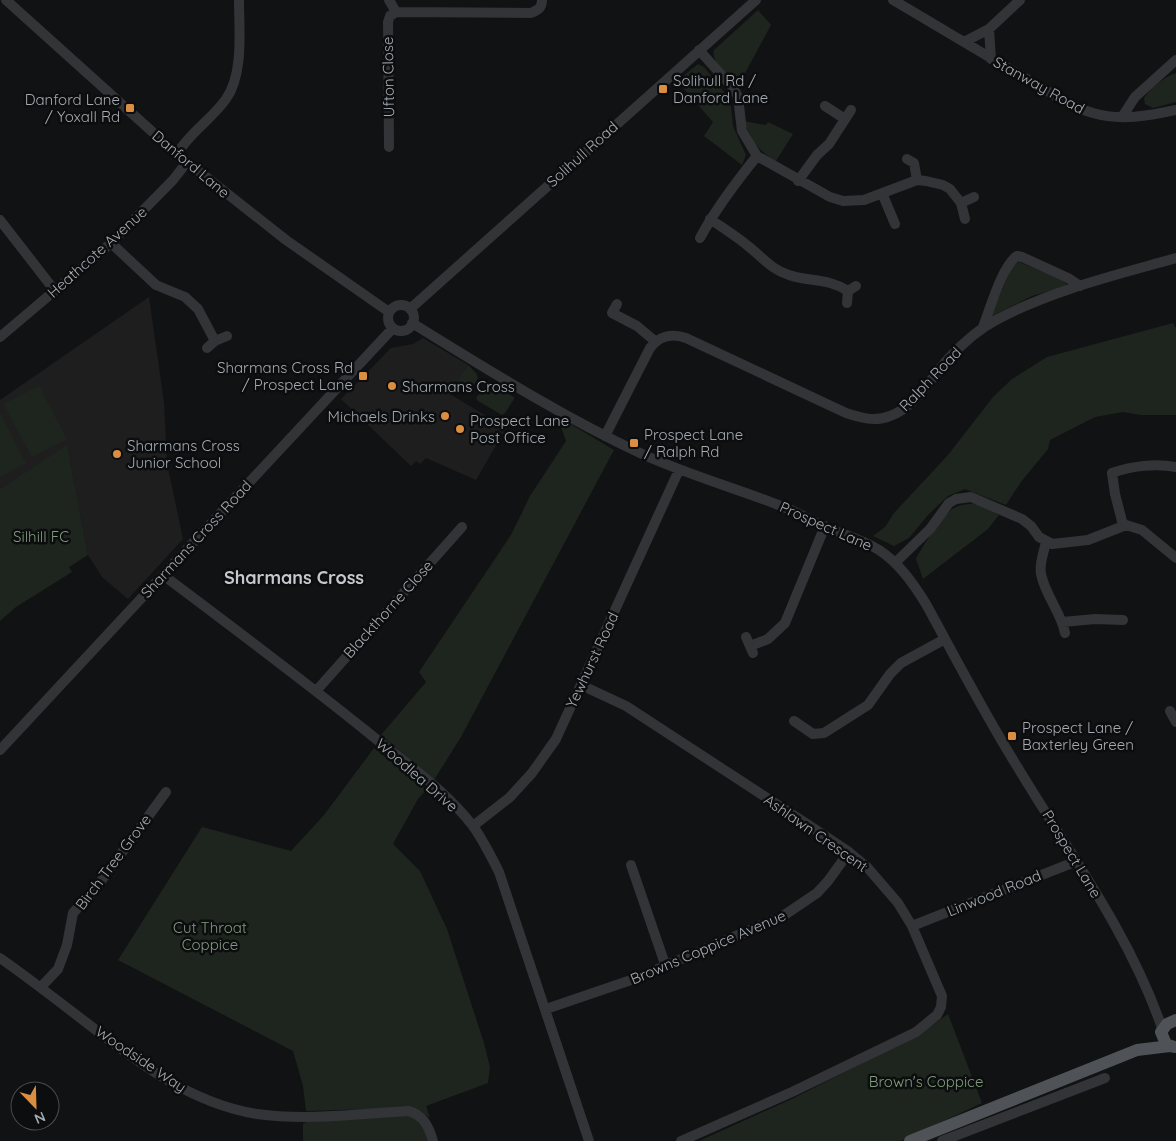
<svg xmlns="http://www.w3.org/2000/svg" width="1176" height="1141" viewBox="0 0 1176 1141" font-family="Quicksand,sans-serif">
<style>
.built{fill:#1e1e1f}
.green{fill:#1e251e}
.lines{fill:none;stroke-linecap:round;stroke-linejoin:round}
.minor{stroke:#333437;stroke-width:10}
.major{stroke:#4f5256;stroke-width:12}
.poi-dot{fill:#db8e41;stroke:#0c0d0e;stroke-width:2}
.labels{text-anchor:middle;dominant-baseline:central;stroke-width:5;stroke-linejoin:round;paint-order:stroke}
.street-label{font-size:15px;fill:#a4abb2;stroke:#0c0d0e}
.poi-label{font-size:15px;fill:#a4abb2;stroke:#0c0d0e;text-anchor:start}
.park-label{font-size:15px;fill:#809b7d;stroke:#0c0d0e}
.quarter-label{font-size:18px;font-weight:bold;fill:#c5c9ce;stroke:#0c0d0e}
</style>
<rect width="100%" height="100%" fill="#111213"/>
<path class="built" d="M 149,297 L 164,402 L 167,463 L 183,539 L 128,599 L 102,577 L 88,555 L 67,446 L 0,489 L 0,400 Z
M 423,338 L 468,365 L 450,394 L 506,428 L 476,480 L 426,458 L 420,464 L 416,461 L 411,466 L 341,399 L 391,348 L 413,344 Z"/>
<path class="green" d="M 758,10 L 771,25 L 737,88 C 729,78 711,63 714,50 Z
M 698,64 L 704,67 L 725,93 L 731,107 L 733,126 L 746,155 L 742,165 L 704,136 L 713,122 L 677,81 Z
M 1176,73 L 1176,102 L 1153,108 L 1145,104 L 1144,98 C 1151,88 1164,77 1176,73 Z
M 744,121 L 766,125 L 768,122 L 793,134 L 776,161 C 757,150 752,141 744,121 Z
M 1019,262 L 1065,281 L 1067,286 L 1032,296 L 992,316 L 992,313 L 1013,265 Z
M 1173,323 L 1176,328 L 1176,415 L 1141,415 L 1123,412 L 1095,417 L 1050,440 L 1048,449 L 1021,482 L 1006,505 L 965,489 L 948,496 L 928,515 L 909,538 L 894,546 L 873,536 L 885,527 L 894,513 L 948,455 L 993,397 L 1012,379 L 1047,357 Z
M 468,365 L 476,373 L 478,378 L 470,391 L 456,383 Z
M 488,383 L 514,397 L 514,399 L 505,413 L 502,415 L 478,401 L 476,398 Z
M 39,386 L 67,439 L 32,457 L 3,404 Z
M 0,413 L 26,463 L 0,477 Z
M 557,416 L 614,450 L 461,737 L 434,780 L 381,735 L 426,682 L 419,672 L 511,535 L 530,496 L 566,441 Z
M 67,445 L 88,555 L 69,567 L 72,572 L 16,607 L 0,621 L 0,489 Z
M 977,503 L 999,515 L 988,529 L 923,579 L 916,559 C 922,547 943,514 954,508 C 961,504 969,504 977,503 Z
M 374,748 L 426,790 L 418,799 L 393,844 L 420,871 L 447,929 L 484,1043 L 490,1067 L 488,1083 L 426,1106 L 430,1118 L 419,1110 L 410,1108 L 306,1111 L 303,1086 L 293,1051 L 118,960 L 202,827 L 291,851 L 324,815 Z
M 948,1014 L 982,1103 L 901,1141 L 699,1141 L 794,1098 L 922,1033 Z
M 410,1115 L 423,1124 L 428,1141 L 303,1141 L 303,1124 L 308,1121 Z"/>
<g class="lines">
<path class="minor" d="M 6,0 L 177,154 L 286,240 L 389,312
M 389,0 L 396,12 L 531,13 C 538,10 542,8 542,0
M 893,0 C 939,27 985,55 1032,82 C 1051,93 1071,107 1093,113 C 1120,121 1149,116 1176,110
M 989,29 L 991,59
M 964,42 L 989,29 L 1020,0
M 699,50 L 734,89 L 738,97 L 742,131 L 757,156 L 830,197 L 843,201 L 864,200 L 917,180 L 926,181 L 943,185 L 950,189 L 961,203 L 965,219
M 825,106 L 845,119
M 1122,117 L 1135,97 L 1176,60
M 389,147 L 388,22 L 390,16 L 396,12
M 177,154 C 189,133 212,119 226,99 C 244,74 239,29 239,0
M 907,159 L 914,163 L 917,180
M 798,181 L 817,155 L 829,144 L 851,110
M 882,193 L 895,224
M 961,203 L 974,197
M 710,219 C 723,228 736,236 748,246 C 762,257 772,270 789,275 C 810,282 828,278 848,291
M 0,220 L 55,291
M 700,238 C 716,208 736,182 757,156
M 111,243 L 156,285 L 185,297 L 198,309 L 215,341
M 847,303 L 848,291 L 856,286
M 617,304 L 612,313 L 637,326 L 656,342
M388 318a13 13 0 1 1 26 0a13 13 0 1 1-26 0Z
M 410,309 L 756,0
M 412,323 C 487,369 561,416 640,453 C 687,475 737,488 786,508 C 798,513 811,520 823,526 C 842,534 862,539 879,550 C 899,563 913,583 926,604 C 955,657 983,711 1015,763 C 1067,850 1129,932 1162,1028
M 983,327 C 990,309 1002,266 1017,256 L 1022,257 L 1068,278 L 1080,286
M 0,337 L 111,243 L 173,180 L 187,162
M 207,348 L 215,341 L 227,336
M 605,436 L 650,348 C 659,336 672,333 686,338 L 846,413 C 861,418 875,422 890,416 C 916,407 931,377 949,358 C 963,343 979,329 996,320 C 1052,290 1116,275 1176,258
M 1123,525 L 1115,494 L 1112,473 C 1131,466 1156,463 1176,467
M 1046,542 C 1044,552 1039,563 1041,574 C 1045,595 1061,612 1065,633
M 895,563 L 930,529 L 949,503 L 956,499 L 971,497 L 1022,519 L 1031,526 L 1039,537 L 1052,544 L 1088,540 L 1126,525 L 1142,530 L 1176,558
M 163,575 C 231,626 299,677 365,730 C 401,760 444,788 473,826 C 483,840 491,856 499,872 L 589,1141
M 1063,622 L 1095,619 L 1123,620
M 746,637 L 753,653
M 750,646 L 768,639 L 785,623 L 825,526
M 581,685 L 626,706 L 807,824 L 849,852 L 867,867 L 898,903 L 912,926 L 942,996 L 941,1007 L 937,1015 L 916,1032 L 792,1092 L 681,1141
M 316,691 L 462,527
M 1170,711 L 1176,722
M 794,721 L 813,734 L 824,733 L 868,705 L 890,674 L 901,663 L 945,639
M 0,750 L 393,328
M 473,826 L 509,798 L 532,773 L 556,739 L 679,470
M 631,865 L 666,967
M 912,926 L 1077,861
M 0,958 C 27,977 53,997 79,1017 C 132,1058 188,1103 257,1114 C 306,1121 358,1114 408,1111 C 423,1114 429,1127 433,1141
M 41,987 L 58,969 L 67,945 L 73,913 L 96,888 L 166,792
M 546,1009 L 634,979 L 783,916 L 817,893 L 828,881 L 849,852
M 942,1141 L 1105,1078"/>
<path class="major" d="M 1174,1047 L 1166,1044 L 1161,1032 L 1167,1024 L 1176,1020
M 910,1141 L 1137,1050 L 1170,1046"/>
</g>
<g class="poi-dot">
<rect x="658" y="84" width="10" height="10" rx="2.5"/>
<rect x="125" y="103" width="10" height="10" rx="2.5"/>
<rect x="358" y="371" width="10" height="10" rx="2.5"/>
<circle cx="392" cy="386" r="5"/>
<circle cx="445" cy="416" r="5"/>
<circle cx="460" cy="429" r="5"/>
<rect x="629" y="438" width="10" height="10" rx="2.5"/>
<circle cx="117" cy="454" r="5"/>
<rect x="1007" y="731" width="10" height="10" rx="2.5"/>
</g>
<g class="labels">
<g class="street-label">
<text transform="translate(388 77) rotate(-91)">Ufton Close</text>
<text transform="translate(1039 85) rotate(29)">Stanway Road</text>
<text transform="translate(582 154) rotate(-42)">Solihull Road</text>
<text transform="translate(191 164) rotate(40)">Danford Lane</text>
<text transform="translate(97 252) rotate(-42)">Heathcote Avenue</text>
<text transform="translate(930 379) rotate(-46)">Ralph Road</text>
<text transform="translate(826 526) rotate(24)">Prospect Lane</text>
<text transform="translate(196 539) rotate(-47)">Sharmans Cross Road</text>
<text transform="translate(388 609) rotate(-48)">Blackthorne Close</text>
<text transform="translate(592 660) rotate(-65)">Yewhurst Road</text>
<text transform="translate(417 775) rotate(41)">Woodlea Drive</text>
<text transform="translate(816 833) rotate(35)">Ashlawn Crescent</text>
<text transform="translate(1072 854) rotate(59)">Prospect Lane</text>
<text transform="translate(113 862) rotate(-53)">Birch Tree Grove</text>
<text transform="translate(994 893) rotate(-22)">Linwood Road</text>
<text transform="translate(708 947) rotate(-23)">Browns Coppice Avenue</text>
<text transform="translate(141 1059) rotate(34)">Woodside Way</text>
</g>
<g class="poi-label">
<text x="673" y="80">Solihull Rd /<tspan x="673" dy="17">Danford Lane</tspan></text>
<text x="120" y="99" text-anchor="end">Danford Lane<tspan x="120" dy="17">/ Yoxall Rd</tspan></text>
<text x="353" y="367" text-anchor="end">Sharmans Cross Rd<tspan x="353" dy="17">/ Prospect Lane</tspan></text>
<text x="402" y="386">Sharmans Cross</text>
<text x="435" y="416" text-anchor="end">Michaels Drinks</text>
<text x="470" y="420">Prospect Lane<tspan x="470" dy="17">Post Office</tspan></text>
<text x="644" y="434">Prospect Lane<tspan x="644" dy="17">/ Ralph Rd</tspan></text>
<text x="127" y="445">Sharmans Cross<tspan x="127" dy="17">Junior School</tspan></text>
<text x="1022" y="727">Prospect Lane /<tspan x="1022" dy="17">Baxterley Green</tspan></text>
</g>
<g class="park-label">
<text x="41" y="536">Silhill FC</text>
<text x="210" y="927">Cut Throat<tspan x="210" dy="17">Coppice</tspan></text>
<text x="926" y="1081">Brown's Coppice</text>
</g>
<g class="quarter-label">
<text x="294" y="577">Sharmans Cross</text>
</g>
</g>
<g transform="translate(35 1106) rotate(157)"><circle r="24" fill="#0c0d0e" stroke="#494c50"/>
<path d="M0-4L9 19L0 12L-9 19Z" fill="#db8e41"/>
<text y="-8" font-size="14" font-weight="bold" text-anchor="middle" fill="#a4abb2">N</text>
</g>
</svg>
